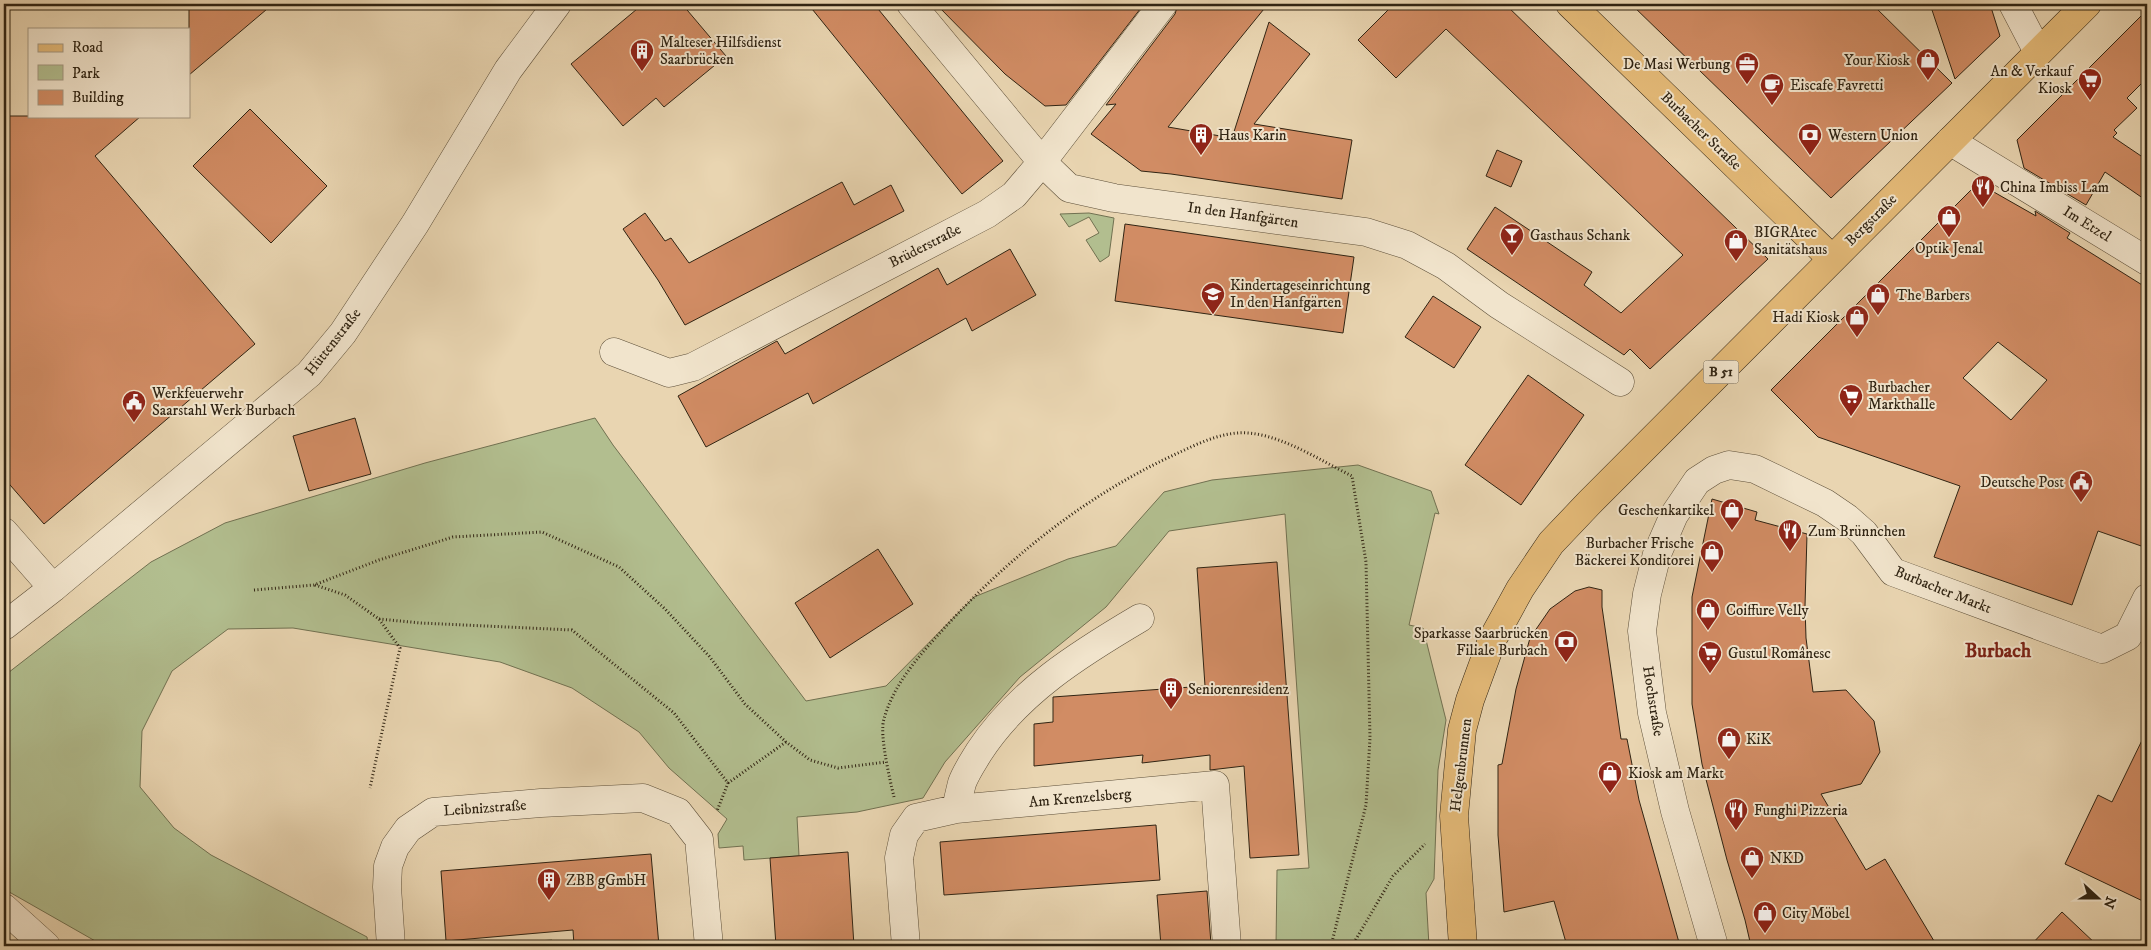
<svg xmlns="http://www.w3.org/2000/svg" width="2151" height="950" viewBox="0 0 2151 950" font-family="'IM FELL DW Pica',serif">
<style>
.green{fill:#b2be8f;stroke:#717151}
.building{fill:#d18c64;stroke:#302413;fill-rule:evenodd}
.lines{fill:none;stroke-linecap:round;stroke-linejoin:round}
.minor-casing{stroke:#5e503a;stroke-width:29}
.major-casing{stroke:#302413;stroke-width:29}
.path{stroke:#302413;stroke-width:3;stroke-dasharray:1 2.5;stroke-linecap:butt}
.minor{stroke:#f1e4cc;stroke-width:28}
.major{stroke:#e4ba78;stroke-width:28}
.labels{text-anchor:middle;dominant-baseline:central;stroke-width:4;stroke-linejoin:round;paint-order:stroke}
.shield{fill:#f1e4cc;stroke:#6a5e4a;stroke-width:1}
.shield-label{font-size:14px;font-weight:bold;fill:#302413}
.poi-label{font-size:15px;fill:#302413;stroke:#f1e4cc;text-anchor:start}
.street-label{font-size:15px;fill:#302413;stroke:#f1e4cc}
.district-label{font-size:20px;font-weight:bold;fill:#7a1f14;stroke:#f1e4cc}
</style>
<rect width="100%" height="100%" fill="#e9d5b1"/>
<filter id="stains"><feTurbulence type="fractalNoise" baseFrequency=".004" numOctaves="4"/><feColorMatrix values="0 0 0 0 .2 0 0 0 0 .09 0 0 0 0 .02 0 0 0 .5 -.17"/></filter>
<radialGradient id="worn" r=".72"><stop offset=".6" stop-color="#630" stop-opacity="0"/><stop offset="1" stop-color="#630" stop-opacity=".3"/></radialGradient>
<path class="green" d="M 1089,213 L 1114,218 L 1109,256 L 1100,262 L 1086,240 L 1099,233 L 1089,217 L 1069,227 L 1060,214 Z
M 595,418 L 613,445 L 806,701 L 886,686 L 974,597 L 1068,559 L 1116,546 L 1164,492 L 1212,480 L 1358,465 L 1431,491 L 1439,514 L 1435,513 L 1409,625 L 1423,628 L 1446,720 L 1438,770 L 1434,879 L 1426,893 L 1429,946 L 1276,946 L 1277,870 L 1309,868 L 1285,514 L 1169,531 L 1106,607 L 1020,677 L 945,762 L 923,798 L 857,812 L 797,817 L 799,856 L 744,860 L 743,846 L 719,848 L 718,834 L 727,819 L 669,768 L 639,732 L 572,688 L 500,662 L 293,628 L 228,629 L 172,671 L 142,731 L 140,787 L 174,828 L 211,855 L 367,937 L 368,946 L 104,946 L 4,889 L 4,676 L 151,562 L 225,523 L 425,463 Z
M 552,940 L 553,946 L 468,946 Z"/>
<path class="building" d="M 189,4 L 273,4 L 189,75 Z
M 643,4 L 682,4 L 726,56 L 664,107 L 656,98 L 623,126 L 571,64 Z
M 808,4 L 874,4 L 1003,161 L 962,194 Z
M 936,4 L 1144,4 L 1066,105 L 1045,106 L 1005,74 Z
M 1178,4 L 1268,4 L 1168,127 L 1232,138 L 1269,22 L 1310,54 L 1254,124 L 1352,140 L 1342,199 L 1171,174 L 1141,171 L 1091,134 L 1116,104 L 1106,105 L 1175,14 Z
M 1394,4 L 1505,4 L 1768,259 L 1650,369 L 1630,349 L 1624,355 L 1467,249 L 1495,207 L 1592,272 L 1584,285 L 1621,313 L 1683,255 L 1446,29 L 1396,78 L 1358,40 Z
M 1631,4 L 1872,4 L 1952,83 L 1831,198 Z
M 1930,4 L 1990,4 L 2000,36 L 1955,79 Z
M 2147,10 L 2147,78 L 2127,98 L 2137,108 L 2114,130 L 2117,133 L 2113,137 L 2147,160 L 2147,201 L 2105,172 L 2086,205 L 2024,168 L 2017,140 Z
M 250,109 L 327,186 L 271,243 L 193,166 Z
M 4,116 L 141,116 L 95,156 L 255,344 L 44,524 L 4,478 Z
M 1497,150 L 1522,161 L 1511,187 L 1486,176 Z
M 842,182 L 854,205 L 891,185 L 904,211 L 685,325 L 658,280 L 623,229 L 645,213 L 665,241 L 671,238 L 689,263 Z
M 1978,183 L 2036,216 L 2035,211 L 2070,233 L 2067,238 L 2147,288 L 2147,548 L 2098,531 L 2072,605 L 1934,557 L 1960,486 L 1818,437 L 1771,390 ZM 1998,342 L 2047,380 L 2011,420 L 1963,378 Z
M 1125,224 L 1354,257 L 1343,333 L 1115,301 Z
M 1010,249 L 1036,295 L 972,331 L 966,318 L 813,404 L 808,393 L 706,447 L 678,396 L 777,341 L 785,354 L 938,268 L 947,285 Z
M 1433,296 L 1481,327 L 1454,368 L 1405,337 Z
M 1528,375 L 1584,415 L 1521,505 L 1465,465 Z
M 355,418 L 371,474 L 309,491 L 293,436 Z
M 1712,499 L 1757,512 L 1755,520 L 1807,534 L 1805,606 L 1806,638 L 1813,692 L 1846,690 L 1874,721 L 1880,752 L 1861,784 L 1821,794 L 1866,870 L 1885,859 L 1937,946 L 1751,946 L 1745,920 L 1727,860 L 1702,764 L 1692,704 L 1692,597 Z
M 878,549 L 913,604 L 830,658 L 795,603 Z
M 1277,562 L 1299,855 L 1250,858 L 1244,766 L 1210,770 L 1210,755 L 1142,763 L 1143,755 L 1034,766 L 1034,724 L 1053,722 L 1053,697 L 1205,686 L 1197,568 Z
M 1589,587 L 1602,590 L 1602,607 L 1621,739 L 1627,739 L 1639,800 L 1680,946 L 1567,946 L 1554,901 L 1504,912 L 1498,835 L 1498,765 L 1502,764 L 1516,689 L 1530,638 L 1550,609 L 1575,591 Z
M 2147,730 L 2147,903 L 2065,864 L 2098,795 L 2112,802 Z
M 1156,825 L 1160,880 L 944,895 L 940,842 Z
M 848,852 L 854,946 L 776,946 L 770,858 Z
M 651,854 L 659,946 L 574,946 L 573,930 L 446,941 L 441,871 Z
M 1207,891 L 1211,944 L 1161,946 L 1157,895 Z
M 2062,912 L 2098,946 L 2030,946 Z"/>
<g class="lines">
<g class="minor-casing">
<path id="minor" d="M 911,4 L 1042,162 L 1069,188 L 1114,198 L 1366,232 L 1407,245 L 1446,266 L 1499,305 L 1620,382
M 2013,4 L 2038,52
M 1950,141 L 2147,261
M 614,352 L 669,373 L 693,367 L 987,214 L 1014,195 L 1042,162 L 1163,4
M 4,532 L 53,588
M 4,626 L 53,588 L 309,374 L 343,333 L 415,224 L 508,70 L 557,4
M 956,809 C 958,800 960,791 962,783 C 966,772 973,762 979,752 C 1018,692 1079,654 1140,618
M 4,908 L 46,946
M 391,946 L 387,887 L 388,866 L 395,847 L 408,829 L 433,812 L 541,803 L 643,798 L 678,812 L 699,839 L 709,946
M 906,946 L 899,858 L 904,835 L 916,818 L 956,809 L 1215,785 L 1227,946
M 1714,946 L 1675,811 L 1652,713 L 1642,631 L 1647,594 L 1657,554 L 1674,515 L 1697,481 L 1714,470 L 1729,465 L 1755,469 L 1825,503 L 1847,518 L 1864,533 L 1893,572 L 2102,649 L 2128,636 L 2147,598"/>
</g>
<g class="major-casing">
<path id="major" d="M 1570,4 L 1832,259
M 1463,946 L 1454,816 L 1462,730 L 1470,700 L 1492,640 L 1520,589 L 1551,543 L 1589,503 L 2087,4"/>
</g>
<path class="path" d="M 315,585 L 345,595 L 379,619 L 400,648 L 370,788
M 254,590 L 314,585 L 379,560 L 453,537 L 542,532 L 619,567 L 665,609 L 709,656 L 745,704 L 786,742 L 810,760 L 838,768 L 886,762
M 379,619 L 421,623 L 572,630 L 674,713 L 728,783 L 717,811
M 728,783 L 786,742
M 894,797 C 890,780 879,734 884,719 C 893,686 917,658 939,634 C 1005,560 1086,495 1176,454 C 1195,445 1215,435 1237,433 C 1275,430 1319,460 1352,476 L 1366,562 L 1370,738 L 1366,805 L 1331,946
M 1352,946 L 1393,876 L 1425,844"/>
<use href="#minor" class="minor"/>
<use href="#major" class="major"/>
</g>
<defs>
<g id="building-pin" transform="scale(1.25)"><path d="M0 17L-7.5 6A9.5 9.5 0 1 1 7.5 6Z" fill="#8f2418" stroke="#f1e4cc"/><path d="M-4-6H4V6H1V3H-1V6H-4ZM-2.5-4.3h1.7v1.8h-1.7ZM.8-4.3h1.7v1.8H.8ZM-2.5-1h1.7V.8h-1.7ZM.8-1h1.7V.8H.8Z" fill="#fff"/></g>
<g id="shop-pin" transform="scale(1.25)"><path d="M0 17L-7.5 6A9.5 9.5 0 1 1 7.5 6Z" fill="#8f2418" stroke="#f1e4cc"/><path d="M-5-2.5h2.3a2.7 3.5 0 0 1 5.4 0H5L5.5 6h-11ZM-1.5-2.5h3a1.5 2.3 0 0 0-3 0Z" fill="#fff"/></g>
<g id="office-pin" transform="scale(1.25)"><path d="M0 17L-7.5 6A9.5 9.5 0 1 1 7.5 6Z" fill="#8f2418" stroke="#f1e4cc"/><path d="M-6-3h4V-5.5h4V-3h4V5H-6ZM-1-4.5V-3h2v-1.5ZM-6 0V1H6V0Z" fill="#fff"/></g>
<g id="supermarket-pin" transform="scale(1.25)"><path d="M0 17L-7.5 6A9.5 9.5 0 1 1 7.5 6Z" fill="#8f2418" stroke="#f1e4cc"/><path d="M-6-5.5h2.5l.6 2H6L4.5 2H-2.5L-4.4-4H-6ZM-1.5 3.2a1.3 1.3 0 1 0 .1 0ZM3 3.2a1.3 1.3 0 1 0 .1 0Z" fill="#fff"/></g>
<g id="cafe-pin" transform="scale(1.25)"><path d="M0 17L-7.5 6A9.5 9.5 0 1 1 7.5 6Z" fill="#8f2418" stroke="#f1e4cc"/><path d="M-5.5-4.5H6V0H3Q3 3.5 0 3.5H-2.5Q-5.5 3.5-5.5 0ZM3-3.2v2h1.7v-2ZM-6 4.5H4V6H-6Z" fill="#fff"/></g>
<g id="bank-pin" transform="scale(1.25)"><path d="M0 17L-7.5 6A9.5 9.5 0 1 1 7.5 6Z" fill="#8f2418" stroke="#f1e4cc"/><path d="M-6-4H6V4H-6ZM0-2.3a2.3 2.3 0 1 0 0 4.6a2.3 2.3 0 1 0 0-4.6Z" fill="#fff"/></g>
<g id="restaurant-pin" transform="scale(1.25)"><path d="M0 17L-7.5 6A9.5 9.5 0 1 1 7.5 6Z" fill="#8f2418" stroke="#f1e4cc"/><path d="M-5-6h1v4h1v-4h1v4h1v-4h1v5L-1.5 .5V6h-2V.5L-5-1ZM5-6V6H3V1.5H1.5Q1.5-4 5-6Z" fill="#fff"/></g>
<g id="bar-pin" transform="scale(1.25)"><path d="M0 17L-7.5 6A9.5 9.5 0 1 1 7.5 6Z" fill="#8f2418" stroke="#f1e4cc"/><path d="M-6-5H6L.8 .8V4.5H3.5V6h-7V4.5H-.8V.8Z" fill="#fff"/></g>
<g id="school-pin" transform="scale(1.25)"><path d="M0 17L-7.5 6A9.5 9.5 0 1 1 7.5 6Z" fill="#8f2418" stroke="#f1e4cc"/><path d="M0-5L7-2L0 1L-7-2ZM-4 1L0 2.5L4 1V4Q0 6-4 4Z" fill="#fff"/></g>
<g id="civic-pin" transform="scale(1.25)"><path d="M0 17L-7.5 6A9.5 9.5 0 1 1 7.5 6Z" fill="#8f2418" stroke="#f1e4cc"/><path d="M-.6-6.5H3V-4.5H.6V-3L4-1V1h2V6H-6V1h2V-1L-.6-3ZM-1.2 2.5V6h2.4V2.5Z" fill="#fff"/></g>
</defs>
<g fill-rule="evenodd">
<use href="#building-pin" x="642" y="51"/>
<use href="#shop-pin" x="1928" y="60"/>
<use href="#office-pin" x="1747" y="64"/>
<use href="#supermarket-pin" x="2090" y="80"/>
<use href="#cafe-pin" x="1772" y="85"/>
<use href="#building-pin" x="1201" y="135"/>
<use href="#bank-pin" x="1810" y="135"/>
<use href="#restaurant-pin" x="1983" y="187"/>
<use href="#shop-pin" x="1949" y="217"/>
<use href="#bar-pin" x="1512" y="235"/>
<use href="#shop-pin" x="1736" y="241"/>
<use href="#school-pin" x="1213" y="294"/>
<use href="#shop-pin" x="1878" y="295"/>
<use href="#shop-pin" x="1857" y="317"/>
<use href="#supermarket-pin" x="1851" y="396"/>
<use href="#civic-pin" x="134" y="402"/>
<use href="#civic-pin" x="2081" y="482"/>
<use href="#shop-pin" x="1732" y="510"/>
<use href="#restaurant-pin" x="1790" y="531"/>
<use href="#shop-pin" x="1712" y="552"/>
<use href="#shop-pin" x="1708" y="610"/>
<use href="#bank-pin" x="1566" y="642"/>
<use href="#supermarket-pin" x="1710" y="653"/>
<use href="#building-pin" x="1171" y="689"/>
<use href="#shop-pin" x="1729" y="739"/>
<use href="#shop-pin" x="1610" y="773"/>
<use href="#restaurant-pin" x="1736" y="810"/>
<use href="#shop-pin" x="1752" y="858"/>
<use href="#building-pin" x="549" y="880"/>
<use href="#shop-pin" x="1765" y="913"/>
</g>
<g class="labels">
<rect class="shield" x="1703.5" y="360.5" width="35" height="23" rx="4"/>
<g class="shield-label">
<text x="1721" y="372">B 51</text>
</g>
<g class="poi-label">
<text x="660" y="42">Malteser Hilfsdienst<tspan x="660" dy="17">Saarbrücken</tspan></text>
<text x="1910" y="60" text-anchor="end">Your Kiosk</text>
<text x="1730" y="64" text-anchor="end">De Masi Werbung</text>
<text x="2072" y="71" text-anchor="end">An &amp; Verkauf<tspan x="2072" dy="17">Kiosk</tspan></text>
<text x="1790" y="85">Eiscafe Favretti</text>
<text x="1218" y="135">Haus Karin</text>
<text x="1828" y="135">Western Union</text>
<text x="2000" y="187">China Imbiss Lam</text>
<text x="1754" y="232">BIGRAtec<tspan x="1754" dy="17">Sanitätshaus</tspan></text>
<text x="1530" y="235">Gasthaus Schank</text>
<text x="1949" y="248" text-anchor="middle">Optik Jenal</text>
<text x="1230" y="285">Kindertageseinrichtung<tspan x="1230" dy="17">In den Hanfgärten</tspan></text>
<text x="1896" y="295">The Barbers</text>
<text x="1840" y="317" text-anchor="end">Hadi Kiosk</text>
<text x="1868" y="387">Burbacher<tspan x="1868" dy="17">Markthalle</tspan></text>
<text x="152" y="393">Werkfeuerwehr<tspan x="152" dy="17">Saarstahl Werk Burbach</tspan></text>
<text x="2064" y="482" text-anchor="end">Deutsche Post</text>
<text x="1714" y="510" text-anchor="end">Geschenkartikel</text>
<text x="1808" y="531">Zum Brünnchen</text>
<text x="1694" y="543" text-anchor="end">Burbacher Frische<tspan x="1694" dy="17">Bäckerei Konditorei</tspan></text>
<text x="1726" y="610">Coiffure Velly</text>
<text x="1548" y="633" text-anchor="end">Sparkasse Saarbrücken<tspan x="1548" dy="17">Filiale Burbach</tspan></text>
<text x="1728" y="653">Gustul Românesc</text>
<text x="1188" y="689">Seniorenresidenz</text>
<text x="1746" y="739">KiK</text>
<text x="1628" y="773">Kiosk am Markt</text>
<text x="1754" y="810">Funghi Pizzeria</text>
<text x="1770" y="858">NKD</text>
<text x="566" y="880">ZBB gGmbH</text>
<text x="1782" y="913">City Möbel</text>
</g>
<g class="street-label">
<text transform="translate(1701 131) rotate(44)">Burbacher Straße</text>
<text transform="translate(1243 215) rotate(8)">In den Hanfgärten</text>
<text transform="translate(1871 220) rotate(-45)">Bergstraße</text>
<text transform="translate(2087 224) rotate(32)">Im Etzel</text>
<text transform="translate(925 246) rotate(-27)">Brüderstraße</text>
<text transform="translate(333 342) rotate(-52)">Hüttenstraße</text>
<text transform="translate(1943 590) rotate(22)">Burbacher Markt</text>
<text transform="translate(1653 701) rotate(81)">Hochstraße</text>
<text transform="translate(1461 765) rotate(-83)">Helgenbrunnen</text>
<text transform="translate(1080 798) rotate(-5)">Am Krenzelsberg</text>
<text transform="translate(485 808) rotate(-4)">Leibnizstraße</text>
</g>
<g class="district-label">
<text x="1998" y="651">Burbach</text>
</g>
</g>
<rect width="2151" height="950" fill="none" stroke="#e9d5b1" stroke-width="20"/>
<rect x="5" y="5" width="2141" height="940" fill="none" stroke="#302413" stroke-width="2.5"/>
<rect x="10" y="10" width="2131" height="930" fill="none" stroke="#302413"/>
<rect x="28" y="28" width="162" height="90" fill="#f1e4cc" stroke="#a49782"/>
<rect x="38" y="44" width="25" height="8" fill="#e4ba78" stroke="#a49782"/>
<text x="72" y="52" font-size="15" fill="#302413">Road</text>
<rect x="38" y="65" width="25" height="15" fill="#b2be8f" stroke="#a49782"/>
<text x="72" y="78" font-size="15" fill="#302413">Park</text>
<rect x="38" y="90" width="25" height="15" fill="#d18c64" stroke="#a49782"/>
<text x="72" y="102" font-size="15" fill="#302413">Building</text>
<g transform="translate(2098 898) rotate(111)" stroke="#f1e4cc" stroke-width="4" paint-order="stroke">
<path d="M0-4L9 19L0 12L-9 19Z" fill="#302413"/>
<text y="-8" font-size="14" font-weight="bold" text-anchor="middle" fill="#302413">N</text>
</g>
<rect width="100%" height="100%" filter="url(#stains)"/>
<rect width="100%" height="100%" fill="url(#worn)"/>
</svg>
